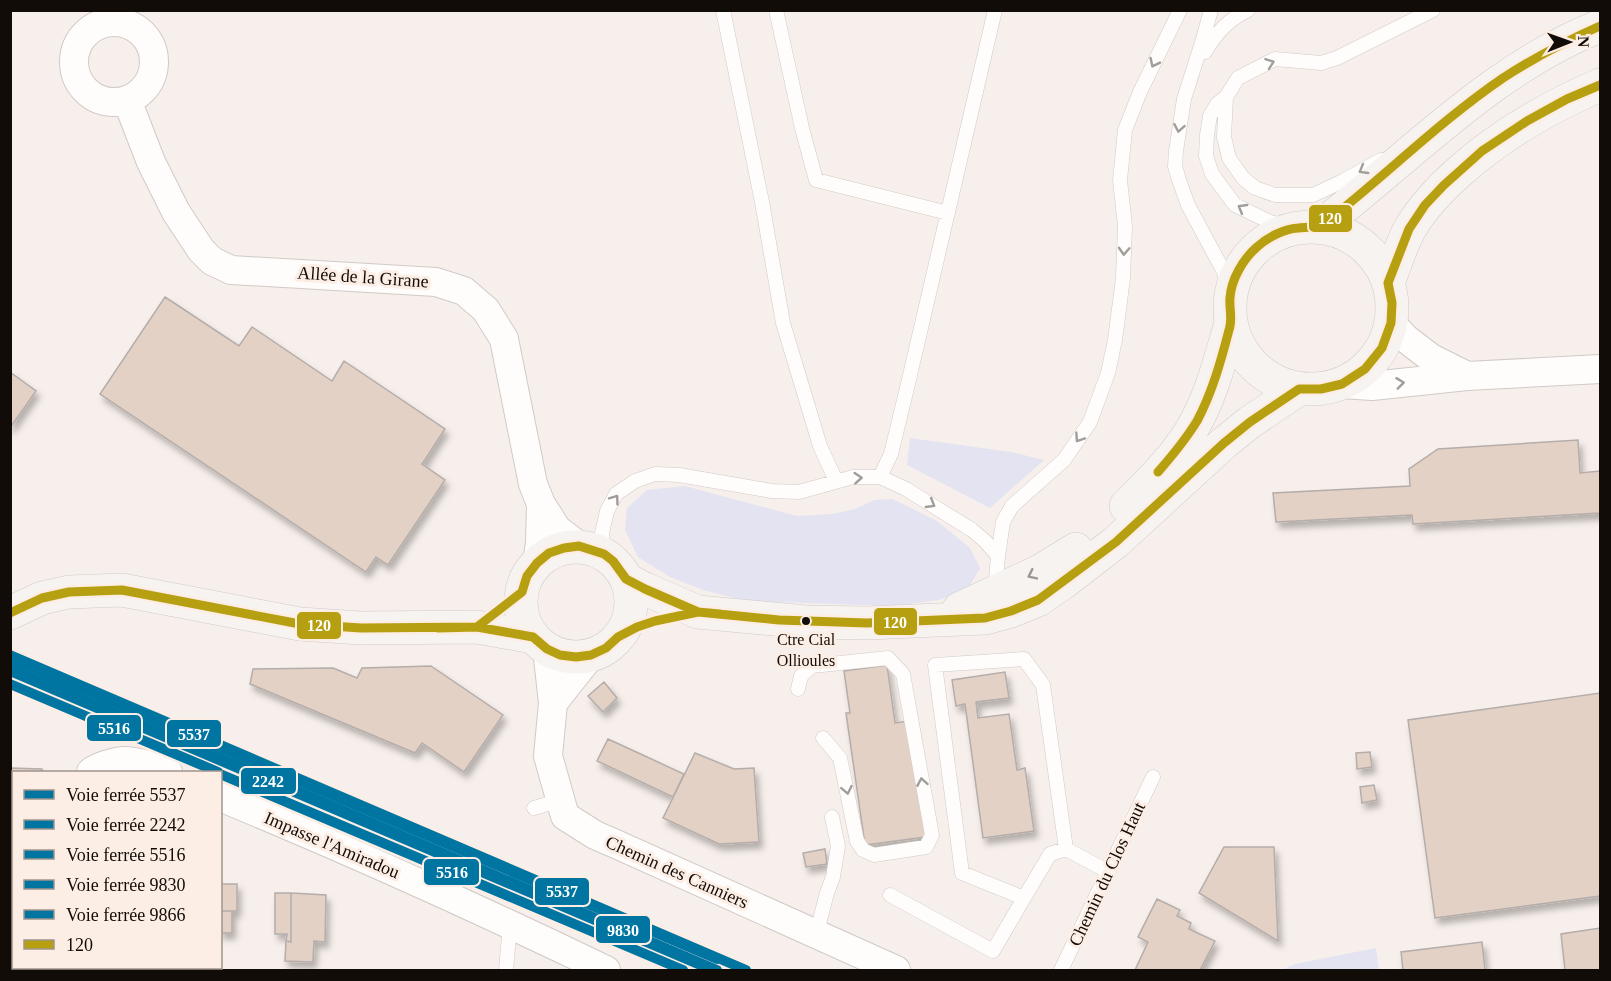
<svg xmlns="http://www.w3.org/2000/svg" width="1611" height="981" viewBox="0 0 1611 981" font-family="Georgia,serif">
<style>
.green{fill:#e3e3f2}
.building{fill:#e4d1c6;stroke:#b4adaa;stroke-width:1.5;filter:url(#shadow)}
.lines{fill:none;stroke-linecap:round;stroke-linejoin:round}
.service-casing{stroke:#d1cac6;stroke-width:15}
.minor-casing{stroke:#d1cac6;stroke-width:30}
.secondary-casing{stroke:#d1cac6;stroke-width:34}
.service{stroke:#fefdfc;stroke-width:14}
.minor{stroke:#fefdfc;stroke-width:28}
.secondary{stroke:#f6f3f1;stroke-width:33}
.bus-1-casing{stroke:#fdeee5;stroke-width:14}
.bus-1{stroke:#b6a012;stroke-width:9}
.rail-1-casing{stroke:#fdeee5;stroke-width:15}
.rail-2-casing{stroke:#fdeee5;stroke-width:15}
.rail-3-casing{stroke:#fdeee5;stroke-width:15}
.rail-4-casing{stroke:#fdeee5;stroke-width:15}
.rail-5-casing{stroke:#fdeee5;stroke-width:15}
.rail-1{stroke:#0075a1;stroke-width:10}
.rail-2{stroke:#0075a1;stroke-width:10}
.rail-3{stroke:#0075a1;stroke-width:10}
.rail-4{stroke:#0075a1;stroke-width:10}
.rail-5{stroke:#0075a1;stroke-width:10}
.oneway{stroke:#a09d9a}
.oneway2{stroke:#9b9794}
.bus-dot{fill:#120c08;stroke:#fdeee5;stroke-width:2}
.labels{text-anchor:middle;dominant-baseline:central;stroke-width:6;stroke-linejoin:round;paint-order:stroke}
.bus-label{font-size:16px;fill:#120c08;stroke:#fdeee5}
.street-label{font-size:18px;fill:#120c08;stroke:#fdeee5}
.line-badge{stroke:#fdeee5;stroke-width:2}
.badge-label{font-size:16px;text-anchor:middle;font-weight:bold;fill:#fff}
</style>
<defs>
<filter id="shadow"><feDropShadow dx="3.5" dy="6" stdDeviation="3" flood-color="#0004"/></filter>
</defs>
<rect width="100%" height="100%" fill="#f7efeb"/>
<path class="green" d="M 910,438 L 1011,452 L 1044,460 L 990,508 L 907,465 Z
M 685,486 L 797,516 L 832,514 L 855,509 L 874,500 L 893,499 L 937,521 L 970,548 L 980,568 L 968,589 L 939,600 L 894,606 L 747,601 L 703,590 L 670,577 L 638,557 L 625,530 L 627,508 L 647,490 Z
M 1376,948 L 1379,970 L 1282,970 L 1295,964 Z"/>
<path class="building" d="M 165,297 L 239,346 L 252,327 L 332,381 L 344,361 L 445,429 L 422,464 L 445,480 L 388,565 L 376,557 L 366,572 L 100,394 Z
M 10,372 L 36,391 L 10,428 Z
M 1578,440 L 1580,473 L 1600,471 L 1600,513 L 1413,524 L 1412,515 L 1276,522 L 1273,493 L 1410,486 L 1409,469 L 1438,449 Z
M 887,665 L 895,723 L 909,721 L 926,837 L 865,845 L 846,713 L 850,713 L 844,671 Z
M 431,666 L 503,715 L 464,772 L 422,743 L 415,753 L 250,684 L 253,669 L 333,668 L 357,678 L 362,668 Z
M 1005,672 L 1009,698 L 976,702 L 978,718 L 1009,714 L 1017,770 L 1025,768 L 1034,831 L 983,838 L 965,704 L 956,706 L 952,680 Z
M 604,682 L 617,698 L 603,712 L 588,696 Z
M 1600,693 L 1600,896 L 1435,918 L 1408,720 Z
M 608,739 L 684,774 L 673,797 L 597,761 Z
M 1370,752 L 1372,767 L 1357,769 L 1356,753 Z
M 695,753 L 734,769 L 754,768 L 759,842 L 719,844 L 663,818 Z
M 10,768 L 42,769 L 42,772 L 14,772 L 14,839 L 10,839 Z
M 1374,785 L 1377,800 L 1362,803 L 1360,787 Z
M 1224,847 L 1274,847 L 1278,941 L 1199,893 Z
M 825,849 L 827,864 L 806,867 L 803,853 Z
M 220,884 L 237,884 L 237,911 L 221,911 L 220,922 Z
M 275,893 L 291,893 L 291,942 L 286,941 L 287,934 L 275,934 Z
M 291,893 L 326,895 L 325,942 L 314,941 L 313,962 L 285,961 L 286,941 L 291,942 Z
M 1157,899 L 1180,910 L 1177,916 L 1191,923 L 1189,929 L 1215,941 L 1200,970 L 1135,970 L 1148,942 L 1138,937 Z
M 10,900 L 14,901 L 14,952 L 10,952 Z
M 221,911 L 232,911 L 232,933 L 220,933 Z
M 1600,928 L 1600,970 L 1565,970 L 1561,934 Z
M 1482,942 L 1485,970 L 1403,970 L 1401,952 Z
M 157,968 L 183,968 L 183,970 L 156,970 Z"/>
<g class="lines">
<g class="service-casing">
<path id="service" d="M 723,10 L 762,202 L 783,323 L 820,446 L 836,481
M 776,10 L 802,128 L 816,180 L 948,213
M 1211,10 L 1203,39 L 1184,99 L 1176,151 L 1175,166 L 1179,180 L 1188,205 L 1224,272 L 1230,296
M 1205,52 C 1216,33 1228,20 1248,10
M 1226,97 L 1224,137 L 1229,158 L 1243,178 L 1255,188 L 1275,195 L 1313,195 L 1343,181 L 1381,160
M 1296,228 L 1270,222 L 1235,205 L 1212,174 L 1206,156 L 1207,135 L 1210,116 L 1217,104 L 1226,97 L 1238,78 L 1275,59 L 1321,63 L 1337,58 L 1433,10
M 880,477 L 891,454 L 907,388 L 995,10
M 604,554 L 602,533 L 607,511 L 616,494 L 635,481 L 655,474 L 679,475 L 772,491 L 799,492 L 853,477 L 880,477 L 906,489 L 972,530 L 985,541 L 998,556
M 995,590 L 998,556 L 1003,522 L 1012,506 L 1064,460 L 1090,422 L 1108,373 L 1115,340 L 1123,278 L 1125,226 L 1120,180 L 1125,130 L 1140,92 L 1180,10
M 798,689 L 801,676 L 812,666 L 888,658 L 903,674 L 932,835 L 926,847 L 874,855 L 863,850 L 857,841 L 840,758 L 823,738
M 534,808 L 561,800
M 1066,849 L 1043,685 L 1024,659 L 935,665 L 962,873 L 1024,898 L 1050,854 L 1066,849 L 1109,872
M 890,895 L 993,951 L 1024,898
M 816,935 L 827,893 L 833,877 L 838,846 L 832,817
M 506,970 L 510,924
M 1061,970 L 1153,777"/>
</g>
<g class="minor-casing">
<path id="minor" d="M74 62a40 40 0 1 1 80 0a40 40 0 1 1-80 0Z
M 127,100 L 151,162 L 176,212 L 201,250 L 212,261 L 231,270 L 436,282 L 464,291 L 486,310 L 504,339 L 533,484 L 541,504 L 557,529 L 579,546
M 1391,323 L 1405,338 L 1431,358 L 1467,376
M 1342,384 L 1372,386 L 1467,376 L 1600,369
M 537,563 L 540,543 L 541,504
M 547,649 L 553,703 L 548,756 L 565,816 L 595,835 L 618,845 L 896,970
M 553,703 L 591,655
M 91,772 C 97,767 116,761 124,761 C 135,761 158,767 168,772
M 220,797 C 351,851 479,909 606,970
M 63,970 L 63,968"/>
</g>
<g class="secondary-casing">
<path id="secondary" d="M1230 308a81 81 0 1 1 162 0a81 81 0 1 1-162 0Z
M 1319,227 C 1411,157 1491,69 1600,26
M 1388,283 C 1395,265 1402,242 1411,227 C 1424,205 1441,188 1459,172 C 1501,134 1549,107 1600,85
M 1126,506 C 1152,480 1180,453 1197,420 C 1213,390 1221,356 1231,323
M521 602a55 55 0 1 1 110 0a55 55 0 1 1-110 0Z
M 626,579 L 645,589 L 698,612 L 806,622 L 867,623 L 985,618 L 1011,611 L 1038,600 L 1063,583 L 1116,542 L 1224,443 L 1250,422 L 1299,389
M 959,609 L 1040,571 L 1076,549
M 10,613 L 42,598 L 69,592 L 122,590 L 300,624 L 361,628 L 477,627 L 533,637"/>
</g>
<use href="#service" class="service"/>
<use href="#minor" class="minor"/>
<use href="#secondary" class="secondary"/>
<g class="bus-1-casing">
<path id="bus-1" d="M 1158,472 C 1172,456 1186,439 1197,421 C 1212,393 1221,361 1229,330 C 1233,319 1229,309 1230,298 C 1231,280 1243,259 1257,247 C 1268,237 1284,229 1298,228 C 1308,227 1316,228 1325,223 C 1385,176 1440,121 1503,78 C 1534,58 1566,41 1600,26
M 10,613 L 42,598 L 69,592 L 122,590 L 300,624 L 361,628 L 477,627 L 522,592 L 527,576 L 537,563 L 549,553 L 564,548 L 579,546 L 604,554 L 613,561 L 626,579 L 645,589 L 698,612 L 779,620 L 867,623 L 985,618 L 1011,611 L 1038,600 L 1116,542 L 1224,443 L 1250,422 L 1299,389 L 1321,389 L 1342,384 L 1365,369 L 1382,348 L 1391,323 L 1392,303 L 1388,283 L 1409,229 L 1425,205 L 1444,185 L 1482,151 L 1527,121 L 1567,99 L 1600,85
M 438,628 L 477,627 L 533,637 L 547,649 L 560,655 L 576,657 L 591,655 L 606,648 L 618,637 L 637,627 L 655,621 L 698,612 L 720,614"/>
</g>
<use href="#bus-1" class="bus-1"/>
<g class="rail-1-casing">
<path id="rail-1" d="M 10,655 L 746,970"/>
</g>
<g class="rail-2-casing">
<path id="rail-2" d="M 10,671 L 712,970"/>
</g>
<g class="rail-3-casing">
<path id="rail-3" d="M 10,684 L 218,772
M 220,774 L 683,970"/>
</g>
<g class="rail-4-casing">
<path id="rail-4" d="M 10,668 L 717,970"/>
</g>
<g class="rail-5-casing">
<path id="rail-5" d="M 15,660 L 717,959"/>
</g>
<use href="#rail-1" class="rail-1"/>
<use href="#rail-2" class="rail-2"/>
<use href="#rail-3" class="rail-3"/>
<use href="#rail-4" class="rail-4"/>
<use href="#rail-5" class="rail-5"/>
</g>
<defs><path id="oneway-chevron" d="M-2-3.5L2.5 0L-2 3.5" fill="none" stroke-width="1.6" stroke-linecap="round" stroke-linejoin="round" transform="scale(1.5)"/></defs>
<g class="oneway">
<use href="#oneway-chevron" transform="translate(1154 63) rotate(116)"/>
<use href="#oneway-chevron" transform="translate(1270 63) rotate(-20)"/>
<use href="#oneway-chevron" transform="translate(1179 128) rotate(100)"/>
<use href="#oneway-chevron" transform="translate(1363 170) rotate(150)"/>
<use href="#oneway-chevron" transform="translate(1242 208) rotate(-150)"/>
<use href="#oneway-chevron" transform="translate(1124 251) rotate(93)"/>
<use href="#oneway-chevron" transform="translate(1400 383) rotate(-7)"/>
<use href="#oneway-chevron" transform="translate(1079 438) rotate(124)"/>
<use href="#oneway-chevron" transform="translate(858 478) rotate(-4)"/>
<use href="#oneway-chevron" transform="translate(615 499) rotate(-54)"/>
<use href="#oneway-chevron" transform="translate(931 504) rotate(31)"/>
<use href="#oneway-chevron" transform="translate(922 782) rotate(-100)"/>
<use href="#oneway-chevron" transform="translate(847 790) rotate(79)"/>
</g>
<use class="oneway2" href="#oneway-chevron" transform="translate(1032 575) rotate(154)"/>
<circle class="bus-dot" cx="806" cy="621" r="5"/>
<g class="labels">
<g class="bus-label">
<text x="806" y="639">Ctre Cial<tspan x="806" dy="21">Ollioules</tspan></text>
</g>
<g class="street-label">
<text transform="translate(363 277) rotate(4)">Allée de la Girane</text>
<text transform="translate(332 845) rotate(23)">Impasse l'Amiradou</text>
<text transform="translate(677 872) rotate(24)">Chemin des Canniers</text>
<text transform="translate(1107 874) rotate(-65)">Chemin du Clos Haut</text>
</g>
</g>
<g class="line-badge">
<rect x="1308" y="204" width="45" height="29" rx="6" fill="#b6a012"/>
<rect x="873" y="607" width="45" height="29" rx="6" fill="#b6a012"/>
<rect x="296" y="611" width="46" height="29" rx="6" fill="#b6a012"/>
<rect x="86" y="714" width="56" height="28" rx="6" fill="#0075a1"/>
<rect x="166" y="719" width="56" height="29" rx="6" fill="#0075a1"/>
<rect x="240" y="767" width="57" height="28" rx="6" fill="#0075a1"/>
<rect x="423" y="858" width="57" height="28" rx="6" fill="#0075a1"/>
<rect x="534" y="877" width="56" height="29" rx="6" fill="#0075a1"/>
<rect x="595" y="915" width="56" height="29" rx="6" fill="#0075a1"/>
</g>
<g class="badge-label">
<text x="1330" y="224">120</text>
<text x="895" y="628">120</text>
<text x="319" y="631">120</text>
<text x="114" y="734">5516</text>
<text x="194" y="740">5537</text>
<text x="268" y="787">2242</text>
<text x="452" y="878">5516</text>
<text x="562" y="897">5537</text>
<text x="623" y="936">9830</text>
</g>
<rect width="1611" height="981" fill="none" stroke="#120c08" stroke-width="24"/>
<rect x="12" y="771" width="210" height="198" fill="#fdeee5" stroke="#9f948d" stroke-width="1.5"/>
<rect x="24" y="790" width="30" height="9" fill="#0075a1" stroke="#9f948d" stroke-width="1.5"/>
<text x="66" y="801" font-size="18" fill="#120c08">Voie ferrée 5537</text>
<rect x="24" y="820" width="30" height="9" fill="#0075a1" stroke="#9f948d" stroke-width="1.5"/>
<text x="66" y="831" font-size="18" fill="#120c08">Voie ferrée 2242</text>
<rect x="24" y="850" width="30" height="9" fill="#0075a1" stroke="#9f948d" stroke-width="1.5"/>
<text x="66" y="861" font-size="18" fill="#120c08">Voie ferrée 5516</text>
<rect x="24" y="880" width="30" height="9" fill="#0075a1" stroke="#9f948d" stroke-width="1.5"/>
<text x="66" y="891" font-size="18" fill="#120c08">Voie ferrée 9830</text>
<rect x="24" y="910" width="30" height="9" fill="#0075a1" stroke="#9f948d" stroke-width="1.5"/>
<text x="66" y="921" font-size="18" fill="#120c08">Voie ferrée 9866</text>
<rect x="24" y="940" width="30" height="9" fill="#b6a012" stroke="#9f948d" stroke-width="1.5"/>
<text x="66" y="951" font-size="18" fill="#120c08">120</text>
<g transform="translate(1569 42) rotate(89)" stroke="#fdeee5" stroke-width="4.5" paint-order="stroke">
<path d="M0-4.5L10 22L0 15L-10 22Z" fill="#120c08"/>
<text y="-9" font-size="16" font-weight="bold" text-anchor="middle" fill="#120c08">N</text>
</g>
</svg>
